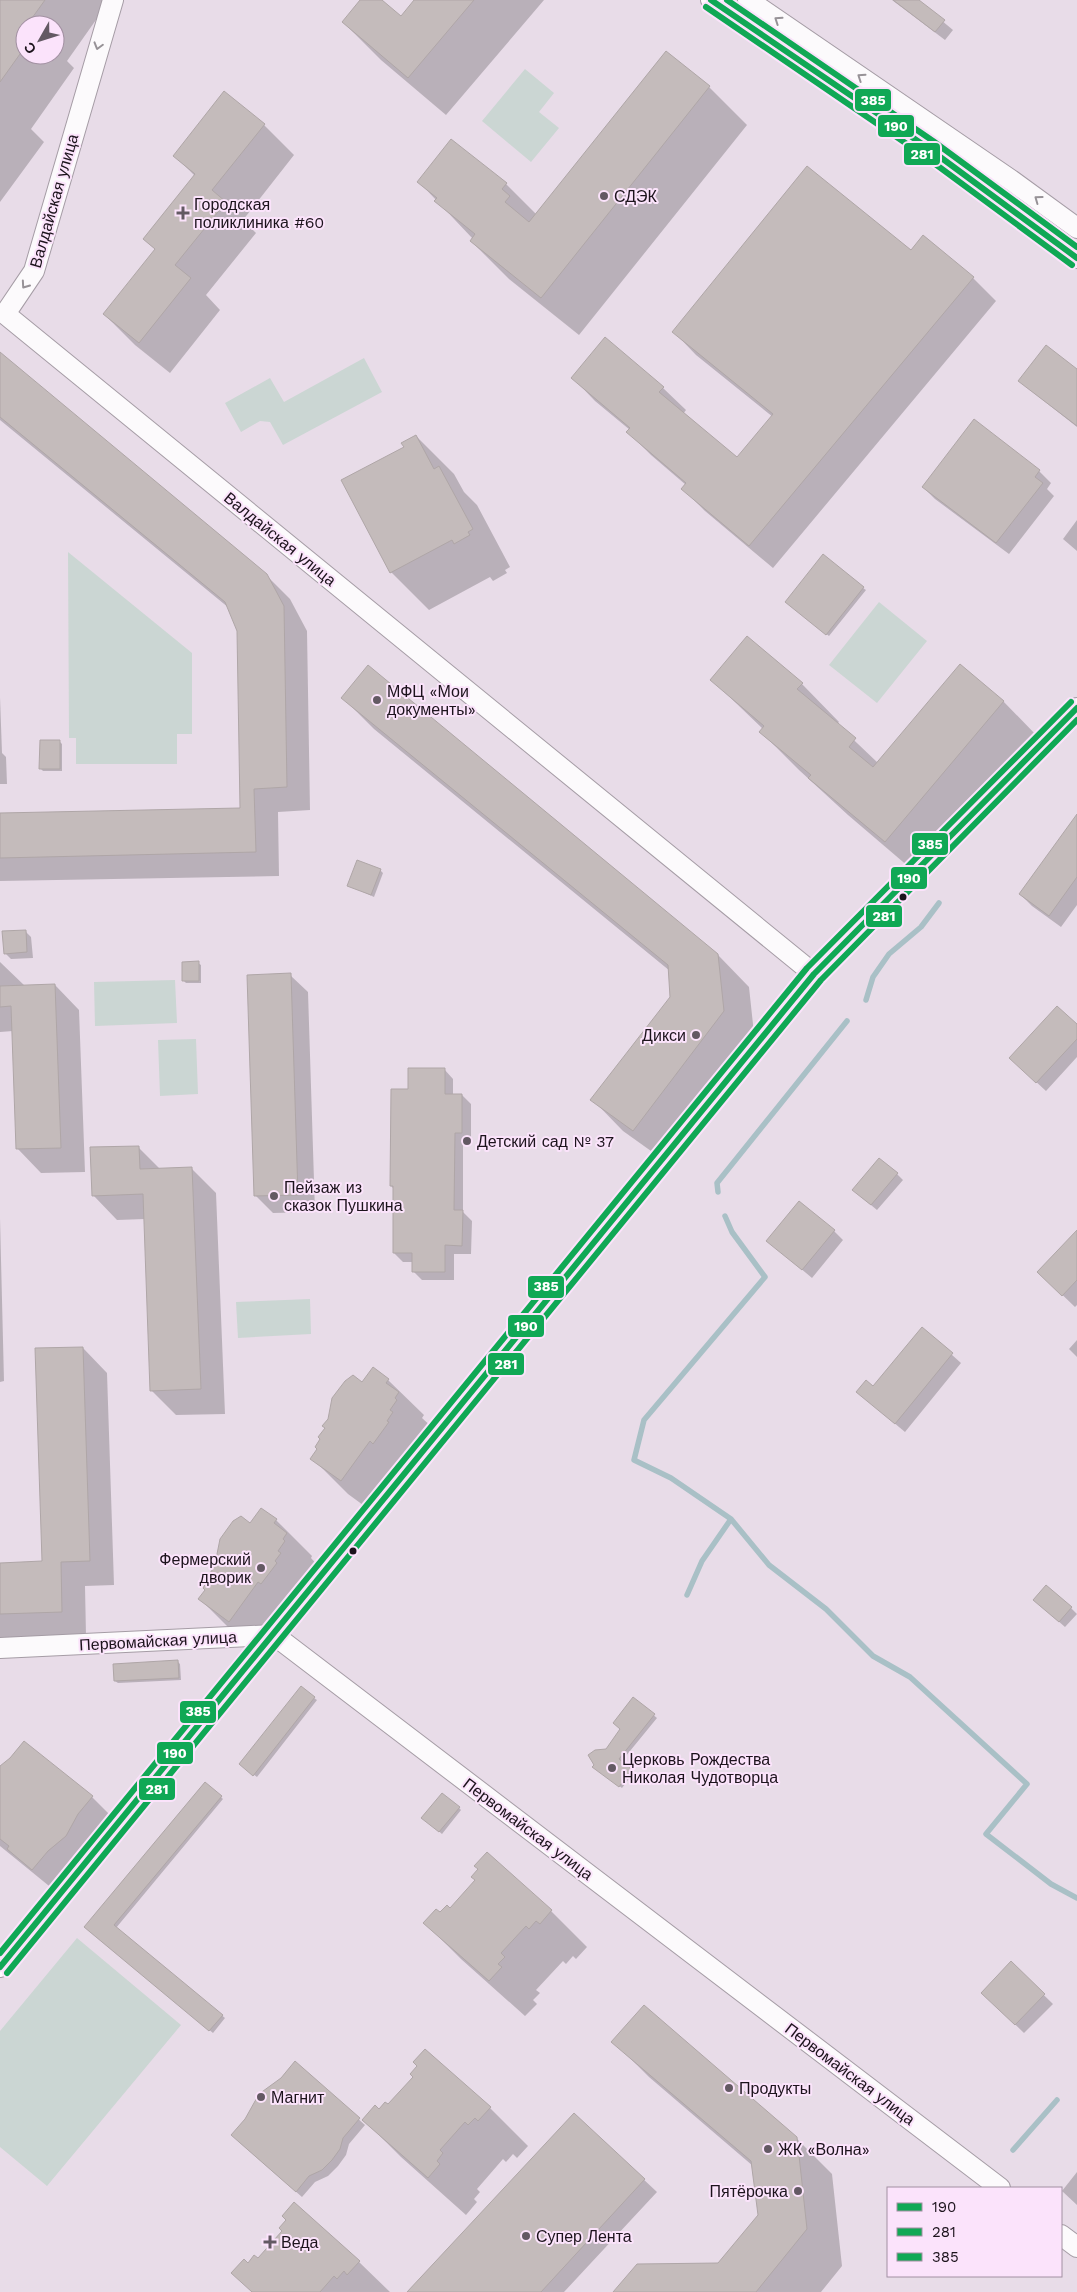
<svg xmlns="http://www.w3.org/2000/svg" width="1077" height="2292" viewBox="0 0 1077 2292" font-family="'Work Sans',sans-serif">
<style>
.green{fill:#cbd6d3}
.shadow{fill:#0003;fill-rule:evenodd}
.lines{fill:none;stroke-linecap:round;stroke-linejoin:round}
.stream{stroke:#a9c0c6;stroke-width:5.5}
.building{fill:#c4bbbb;stroke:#afa6a7}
.street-casing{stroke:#a59ca5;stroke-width:22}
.street{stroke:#fcfafc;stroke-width:20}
.bus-1-casing{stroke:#fbe3fb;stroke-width:10}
.bus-2-casing{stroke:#fbe3fb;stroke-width:10}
.bus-3-casing{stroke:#fbe3fb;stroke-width:10}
.bus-1{stroke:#10a855;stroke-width:6}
.bus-2{stroke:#10a855;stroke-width:6}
.bus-3{stroke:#10a855;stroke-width:6}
.oneway{stroke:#979297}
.poi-dot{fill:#635963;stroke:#fbe3fb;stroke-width:2}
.bus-dot{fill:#1c131c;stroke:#fbe3fb;stroke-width:2}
.labels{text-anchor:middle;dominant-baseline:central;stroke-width:4;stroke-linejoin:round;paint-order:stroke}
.poi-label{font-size:16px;fill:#1c131c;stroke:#fbe3fb;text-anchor:start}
.street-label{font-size:16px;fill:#1c131c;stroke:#fbe3fb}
.line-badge{stroke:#fbe3fb;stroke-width:2}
.badge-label{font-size:14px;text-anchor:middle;font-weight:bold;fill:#fff}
</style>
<rect width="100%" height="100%" fill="#e8dce8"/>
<path class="green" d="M 525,69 L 554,93 L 539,112 L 559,128 L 531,162 L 482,121 Z
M 364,358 L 382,392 L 283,445 L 270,422 L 260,421 L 241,432 L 225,403 L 270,378 L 284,402 Z
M 68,552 L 192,653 L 192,734 L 177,734 L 177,764 L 76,764 L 76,738 L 69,738 Z
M 879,602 L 927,641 L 877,703 L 829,665 Z
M 175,980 L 177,1023 L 95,1026 L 94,982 Z
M 196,1039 L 198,1094 L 160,1096 L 158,1040 Z
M 310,1299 L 311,1334 L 238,1338 L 236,1302 Z
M 77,1938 L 181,2025 L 47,2186 L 0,2147 L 0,2031 Z"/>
<path class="shadow" d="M 0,0 L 110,0 L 67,61 L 74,68 L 31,129 L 44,142 L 0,202 ZM 25,25 L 55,25 L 55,55 L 25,55 Z
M 362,0 L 380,0 L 401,18 L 416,0 L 544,0 L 446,115 L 381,60 L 343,22 Z
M 892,0 L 917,0 L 953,30 L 945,40 Z
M 709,87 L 747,125 L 579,335 L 509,279 L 471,241 L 473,239 L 419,182 L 452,141 L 506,184 L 537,215 Z
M 264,125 L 294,155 L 243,220 L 256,233 L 206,295 L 220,310 L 170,373 L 135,345 L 104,314 L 156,250 L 144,239 L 195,176 L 175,156 Z
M 924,236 L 973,278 L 996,301 L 773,568 L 705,511 L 683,489 L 686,485 L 651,455 L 628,432 L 630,430 L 595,401 L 573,378 L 663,388 L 686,410 L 683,414 L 737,459 L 773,417 L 696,355 L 674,332 L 911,252 Z
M 0,366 L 266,575 L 290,599 L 307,631 L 310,810 L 278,812 L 279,876 L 0,881 L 0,814 L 241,809 L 238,631 L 229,608 L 0,420 Z
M 1077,371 L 1077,427 L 1019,381 Z
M 416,436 L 454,474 L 464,492 L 477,505 L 510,567 L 505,570 L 507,573 L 493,581 L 490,577 L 429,610 L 391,572 Z
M 1039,471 L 1051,483 L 1047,489 L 1054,496 L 1009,554 L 935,499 L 923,487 Z
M 1077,520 L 1077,551 L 1063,539 Z
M 863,588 L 866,590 L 829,636 L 789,605 Z
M 712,680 L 802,684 L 839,722 L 837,724 L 878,763 L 1003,701 L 1040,739 L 923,879 L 848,815 L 799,770 L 761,732 L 763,729 Z
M 0,697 L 2,753 L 6,757 L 7,784 L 0,784 Z
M 343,698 L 718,955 L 749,987 L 755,1043 L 665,1161 L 623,1131 L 592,1099 L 672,997 L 670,971 L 374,729 Z
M 60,742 L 62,744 L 62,771 L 43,771 L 41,769 Z
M 1077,816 L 1077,905 L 1061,927 L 1032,906 L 1020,894 Z
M 380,870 L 383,873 L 374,897 L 348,885 Z
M 25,931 L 31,937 L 33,958 L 11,959 L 5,953 Z
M 0,962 L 25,986 L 55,985 L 79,1010 L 85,1172 L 41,1173 L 17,1148 L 13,1031 L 0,1032 Z
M 198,963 L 201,965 L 201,983 L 186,983 L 183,980 Z
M 290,975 L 308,992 L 315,1212 L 273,1213 L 256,1196 Z
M 1077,1025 L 1077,1057 L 1046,1091 L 1020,1067 Z
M 444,1069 L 453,1079 L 453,1095 L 462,1095 L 471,1104 L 471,1142 L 463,1142 L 463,1212 L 472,1221 L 471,1254 L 454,1254 L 454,1280 L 422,1280 L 413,1271 L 413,1262 L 403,1262 L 394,1253 L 394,1189 L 391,1186 L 409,1090 Z
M 138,1147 L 161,1170 L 192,1169 L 216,1193 L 225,1414 L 176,1415 L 152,1391 L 145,1219 L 117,1220 L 93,1195 Z
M 897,1174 L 903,1180 L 877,1210 L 860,1196 Z
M 0,1218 L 4,1381 L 0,1382 Z
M 834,1231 L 843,1240 L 812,1278 L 768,1241 Z
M 1077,1232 L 1077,1305 L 1075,1307 L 1051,1284 Z
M 922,1328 L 961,1363 L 905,1432 L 857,1392 L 873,1388 Z
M 1077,1340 L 1077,1357 L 1069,1349 Z
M 83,1348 L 107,1373 L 114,1585 L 85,1586 L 86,1636 L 0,1639 L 0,1564 L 44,1562 Z
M 388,1380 L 424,1415 L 422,1418 L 434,1429 L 378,1516 L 348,1494 L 312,1458 L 363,1384 Z
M 262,1509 L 276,1520 L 312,1556 L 311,1558 L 322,1570 L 266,1657 L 236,1635 L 200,1599 Z
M 1041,1606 L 1071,1608 L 1077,1614 L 1065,1627 Z
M 177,1661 L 180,1664 L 181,1680 L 118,1683 L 115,1681 Z
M 314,1698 L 317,1700 L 257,1777 L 243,1767 Z
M 634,1699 L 657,1718 L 621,1762 L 634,1772 L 622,1788 L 597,1770 L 607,1750 L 622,1729 Z
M 0,1768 L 92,1797 L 113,1818 L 54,1890 L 0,1846 Z
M 205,1783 L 223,1799 L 116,1928 L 225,2018 L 213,2033 L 88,1930 Z
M 459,1808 L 461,1810 L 442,1834 L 426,1820 Z
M 487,1854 L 551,1911 L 587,1947 L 576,1959 L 573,1956 L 566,1964 L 563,1961 L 536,1990 L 540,1993 L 533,2000 L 537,2004 L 525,2016 L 461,1959 L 425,1923 L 450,1909 L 476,1880 Z
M 1011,1963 L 1053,2004 L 1024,2033 L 983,1993 Z
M 613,2041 L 796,2138 L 832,2174 L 842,2266 L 821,2292 L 614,2292 L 718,2265 L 759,2216 L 753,2166 L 649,2077 Z
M 295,2063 L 365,2125 L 349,2144 L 346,2155 L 338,2166 L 328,2176 L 315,2182 L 302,2197 L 238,2141 L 281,2079 Z
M 415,2077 L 490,2108 L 528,2146 L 517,2158 L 513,2154 L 506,2162 L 503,2159 L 477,2189 L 480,2192 L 474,2199 L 477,2202 L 466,2215 L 401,2157 L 364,2120 L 389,2106 Z
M 574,2114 L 657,2192 L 564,2292 L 409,2292 Z
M 1077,2172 L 1077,2205 L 1062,2191 Z
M 258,2260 L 359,2262 L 390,2292 L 252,2292 L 233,2273 Z"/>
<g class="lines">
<path class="stream" d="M 866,1000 L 873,977 L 889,954 L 921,927 L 939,903
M 718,1192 L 717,1183 L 847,1021
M 725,1216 L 732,1232 L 765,1277 L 644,1420 L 634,1460 L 671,1478 L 731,1519 L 769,1565 L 826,1609 L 873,1656 L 910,1677 L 1027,1784 L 986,1834 L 1051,1884 L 1077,1898
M 687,1595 L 702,1561 L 731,1519
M 1013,2150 L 1057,2100"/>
</g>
<path class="building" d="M 0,0 L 45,0 L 27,25 L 25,25 L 25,47 L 0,82 Z
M 360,0 L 382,0 L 401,16 L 414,0 L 474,0 L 408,78 L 342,22 Z
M 893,0 L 919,0 L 945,20 L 935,32 Z
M 666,51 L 710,86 L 541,298 L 470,241 L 475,234 L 434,201 L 437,198 L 417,182 L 451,139 L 507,183 L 502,189 L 510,196 L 505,202 L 529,222 Z
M 224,91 L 265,124 L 212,190 L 226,202 L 175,265 L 191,278 L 139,343 L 103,314 L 155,249 L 143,239 L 195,174 L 173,156 Z
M 807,166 L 911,250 L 923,235 L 974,277 L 749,546 L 681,489 L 686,483 L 626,432 L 630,428 L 571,378 L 605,337 L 664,387 L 659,392 L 737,457 L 773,414 L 672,332 Z
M 1046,345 L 1077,369 L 1077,426 L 1018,381 Z
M 0,352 L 267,574 L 284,606 L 287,787 L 254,789 L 256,852 L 0,858 L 0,813 L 240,808 L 237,631 L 225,602 L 0,417 Z
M 974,419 L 1040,470 L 1035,477 L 1043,483 L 996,543 L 922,487 Z
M 416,435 L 434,469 L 439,466 L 473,529 L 468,532 L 470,535 L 454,544 L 452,540 L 390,573 L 341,480 L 404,447 L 401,443 Z
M 823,554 L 864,587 L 826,635 L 785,602 Z
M 747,636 L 803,683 L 797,689 L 856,738 L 849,747 L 873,767 L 960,664 L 1004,701 L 885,842 L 808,778 L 811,775 L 759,732 L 764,726 L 710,680 Z
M 368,665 L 718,954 L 724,1011 L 633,1131 L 590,1100 L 670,997 L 668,965 L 341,698 Z
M 40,740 L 60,740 L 60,769 L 39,769 Z
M 1077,814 L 1077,877 L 1049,916 L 1019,894 Z
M 357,860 L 381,869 L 371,895 L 347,886 Z
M 26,930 L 27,952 L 4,954 L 2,931 Z
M 199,961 L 199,981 L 182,981 L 182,962 Z
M 291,973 L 298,1195 L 254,1196 L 247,975 Z
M 55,984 L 61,1148 L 16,1149 L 11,1006 L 0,1007 L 0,986 Z
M 1057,1006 L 1077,1024 L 1077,1039 L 1036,1083 L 1009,1058 Z
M 408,1068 L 445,1068 L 445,1094 L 462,1094 L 462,1133 L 455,1133 L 454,1210 L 463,1210 L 462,1246 L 445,1245 L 445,1272 L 412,1272 L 412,1253 L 393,1253 L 393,1186 L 390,1186 L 391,1089 L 408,1089 Z
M 139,1146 L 140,1169 L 192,1167 L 201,1389 L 150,1391 L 143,1194 L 92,1196 L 90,1147 Z
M 879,1158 L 898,1173 L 871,1205 L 852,1190 Z
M 799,1201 L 835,1230 L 802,1270 L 766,1241 Z
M 1077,1230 L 1077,1280 L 1062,1296 L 1037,1272 Z
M 922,1327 L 953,1353 L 895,1424 L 856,1392 L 866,1380 L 873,1386 Z
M 83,1347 L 90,1561 L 61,1562 L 62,1612 L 0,1614 L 0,1563 L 42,1561 L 35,1348 Z
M 373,1367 L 389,1379 L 386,1383 L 399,1392 L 395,1398 L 397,1400 L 390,1410 L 393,1412 L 387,1421 L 389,1422 L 373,1444 L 370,1441 L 341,1481 L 310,1459 L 317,1449 L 315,1447 L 320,1439 L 318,1437 L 325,1428 L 322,1426 L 328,1419 L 332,1398 L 345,1381 L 353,1375 L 362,1382 Z
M 261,1508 L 277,1519 L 274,1523 L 287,1533 L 283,1539 L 285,1541 L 278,1551 L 281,1553 L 275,1561 L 277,1563 L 261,1584 L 258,1582 L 229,1622 L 198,1599 L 205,1590 L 203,1588 L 208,1580 L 206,1578 L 213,1569 L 210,1567 L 216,1559 L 220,1539 L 233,1521 L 241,1516 L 250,1523 Z
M 1046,1585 L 1072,1607 L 1059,1622 L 1033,1600 Z
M 178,1660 L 179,1678 L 114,1681 L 113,1664 Z
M 301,1686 L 315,1697 L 253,1776 L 239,1764 Z
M 633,1697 L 655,1714 L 619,1759 L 632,1769 L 619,1787 L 592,1767 L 594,1765 L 588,1755 L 595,1750 L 606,1749 L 620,1729 L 613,1723 Z
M 24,1741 L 93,1796 L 78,1814 L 66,1836 L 48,1851 L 32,1870 L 7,1849 L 9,1846 L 0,1839 L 0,1766 L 10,1758 Z
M 205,1782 L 222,1796 L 114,1925 L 223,2015 L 209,2031 L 84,1927 Z
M 442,1793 L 460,1807 L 439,1832 L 421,1818 Z
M 487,1852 L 552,1910 L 540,1924 L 536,1921 L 529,1929 L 526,1926 L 501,1953 L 505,1957 L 498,1964 L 502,1967 L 489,1981 L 423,1923 L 436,1909 L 440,1912 L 447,1905 L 450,1908 L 475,1880 L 471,1877 L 478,1869 L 474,1866 Z
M 1011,1961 L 1045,1994 L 1015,2025 L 981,1993 Z
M 644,2005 L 797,2137 L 807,2229 L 756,2292 L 613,2292 L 637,2264 L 718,2263 L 758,2215 L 751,2161 L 611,2042 Z
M 425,2049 L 491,2107 L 478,2121 L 475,2118 L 468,2125 L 465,2122 L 440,2150 L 443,2153 L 437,2161 L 440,2164 L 428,2178 L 362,2120 L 375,2105 L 379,2109 L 385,2102 L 388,2104 L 413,2077 L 410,2074 L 417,2066 L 413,2062 Z
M 295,2061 L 360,2118 L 343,2138 L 340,2149 L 332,2160 L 322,2170 L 309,2176 L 296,2192 L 231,2135 L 245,2119 L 259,2094 L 281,2078 Z
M 574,2113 L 645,2179 L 541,2292 L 407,2292 Z
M 294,2202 L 360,2261 L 347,2275 L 344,2271 L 337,2279 L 334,2276 L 320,2292 L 252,2292 L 231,2273 L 244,2259 L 248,2263 L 254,2255 L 258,2258 L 282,2231 L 279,2228 L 286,2220 L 282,2216 Z"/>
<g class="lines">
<g class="street-casing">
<path id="street" d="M 113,0 L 34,271 L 5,314 L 814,974
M 711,0 L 928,148 L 1077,258
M 748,0 L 1011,180 L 1077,228
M 0,1648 L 274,1635 L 1000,2188
M 0,1967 L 814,974 L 1077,708
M 1061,2235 L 1077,2247"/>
</g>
<use href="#street" class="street"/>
<g class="bus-1-casing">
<path id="bus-1" d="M 711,0 L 928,148 L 1077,258
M 0,1967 L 814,974 L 1077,708"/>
</g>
<g class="bus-2-casing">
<path id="bus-2" d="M 706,7 L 923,155 L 1072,265
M 7,1973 L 821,980 L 1077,720"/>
</g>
<g class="bus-3-casing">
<path id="bus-3" d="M 727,0 L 933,141 L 1077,247
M 0,1953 L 807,968 L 1071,702"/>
</g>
<use href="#bus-1" class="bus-1"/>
<use href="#bus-2" class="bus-2"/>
<use href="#bus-3" class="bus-3"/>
</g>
<defs><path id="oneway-chevron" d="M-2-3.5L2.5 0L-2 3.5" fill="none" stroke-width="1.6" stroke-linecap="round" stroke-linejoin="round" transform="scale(1.25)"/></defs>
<g class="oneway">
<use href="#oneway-chevron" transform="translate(778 20) rotate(-146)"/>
<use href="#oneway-chevron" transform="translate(98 46) rotate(106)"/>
<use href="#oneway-chevron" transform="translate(861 77) rotate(-146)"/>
<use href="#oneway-chevron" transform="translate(1038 199) rotate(-144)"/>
<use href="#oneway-chevron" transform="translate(25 285) rotate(125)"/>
</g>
<g class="poi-dot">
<circle cx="604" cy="196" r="5"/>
<path d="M180.5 205.5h5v5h5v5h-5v5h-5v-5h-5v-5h5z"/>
<circle cx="377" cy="700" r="5"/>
<circle cx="696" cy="1035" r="5"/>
<circle cx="467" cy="1141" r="5"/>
<circle cx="274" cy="1196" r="5"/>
<circle cx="261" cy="1568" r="5"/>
<circle cx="612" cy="1768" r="5"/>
<circle cx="729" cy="2088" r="5"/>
<circle cx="261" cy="2097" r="5"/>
<circle cx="768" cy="2149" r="5"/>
<circle cx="798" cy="2191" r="5"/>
<circle cx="526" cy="2236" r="5"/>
<path d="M267.5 2234.5h5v5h5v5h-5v5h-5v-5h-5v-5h5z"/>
</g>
<g class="bus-dot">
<circle cx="903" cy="897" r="4.5"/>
<circle cx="353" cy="1551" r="4.5"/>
</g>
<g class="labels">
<g class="poi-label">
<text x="614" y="196">СДЭК</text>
<text x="194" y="204">Городская<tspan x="194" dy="18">поликлиника #60</tspan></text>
<text x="387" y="691">МФЦ «Мои<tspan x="387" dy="18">документы»</tspan></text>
<text x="686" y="1035" text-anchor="end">Дикси</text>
<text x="477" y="1141">Детский сад № 37</text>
<text x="284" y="1187">Пейзаж из<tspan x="284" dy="18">сказок Пушкина</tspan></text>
<text x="251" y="1559" text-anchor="end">Фермерский<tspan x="251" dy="18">дворик</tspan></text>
<text x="622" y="1759">Церковь Рождества<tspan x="622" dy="18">Николая Чудотворца</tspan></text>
<text x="739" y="2088">Продукты</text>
<text x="271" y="2097">Магнит</text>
<text x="778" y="2149">ЖК «Волна»</text>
<text x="788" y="2191" text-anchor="end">Пятёрочка</text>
<text x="536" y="2236">Супер Лента</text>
<text x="281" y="2242">Веда</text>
</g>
<g class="street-label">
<text transform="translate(54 201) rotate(-74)">Валдайская улица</text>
<text transform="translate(280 539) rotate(39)">Валдайская улица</text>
<text transform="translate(158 1641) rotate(-3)">Первомайская улица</text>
<text transform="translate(528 1829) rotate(37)">Первомайская улица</text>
<text transform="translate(850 2074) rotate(37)">Первомайская улица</text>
</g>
</g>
<g class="line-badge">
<rect x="854" y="88" width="38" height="24" rx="5" fill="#10a855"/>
<rect x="877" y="114" width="38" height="24" rx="5" fill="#10a855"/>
<rect x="903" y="142" width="38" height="24" rx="5" fill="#10a855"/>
<rect x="911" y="832" width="38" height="24" rx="5" fill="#10a855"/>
<rect x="890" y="866" width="38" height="24" rx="5" fill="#10a855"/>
<rect x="865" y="904" width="38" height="24" rx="5" fill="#10a855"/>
<rect x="527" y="1275" width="38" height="24" rx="5" fill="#10a855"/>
<rect x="507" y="1314" width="38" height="24" rx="5" fill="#10a855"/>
<rect x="487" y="1352" width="38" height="24" rx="5" fill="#10a855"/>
<rect x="179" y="1700" width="38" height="24" rx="5" fill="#10a855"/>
<rect x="156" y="1741" width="38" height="24" rx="5" fill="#10a855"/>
<rect x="138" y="1777" width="38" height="24" rx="5" fill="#10a855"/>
</g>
<g class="badge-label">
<text x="873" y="105">385</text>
<text x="896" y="131">190</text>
<text x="922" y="159">281</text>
<text x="930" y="849">385</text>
<text x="909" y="883">190</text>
<text x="884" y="921">281</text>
<text x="546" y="1291">385</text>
<text x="526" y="1331">190</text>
<text x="506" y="1369">281</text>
<text x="198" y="1716">385</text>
<text x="175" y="1758">190</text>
<text x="157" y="1794">281</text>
</g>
<rect x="887" y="2187" width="175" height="90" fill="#fbe3fb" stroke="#a290a2"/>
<rect x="897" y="2203" width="25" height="8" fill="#10a855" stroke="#a290a2"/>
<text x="932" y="2212" font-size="15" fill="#1c131c">190</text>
<rect x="897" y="2228" width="25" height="8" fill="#10a855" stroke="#a290a2"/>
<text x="932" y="2237" font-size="15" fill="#1c131c">281</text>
<rect x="897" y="2253" width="25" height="8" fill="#10a855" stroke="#a290a2"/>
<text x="932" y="2262" font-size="15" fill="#1c131c">385</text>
<g transform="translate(40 40) rotate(231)"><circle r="24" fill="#fbe3fb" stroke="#a290a2"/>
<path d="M0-4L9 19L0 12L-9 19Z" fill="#635963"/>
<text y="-8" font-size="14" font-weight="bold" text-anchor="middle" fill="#1c131c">С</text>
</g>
</svg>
